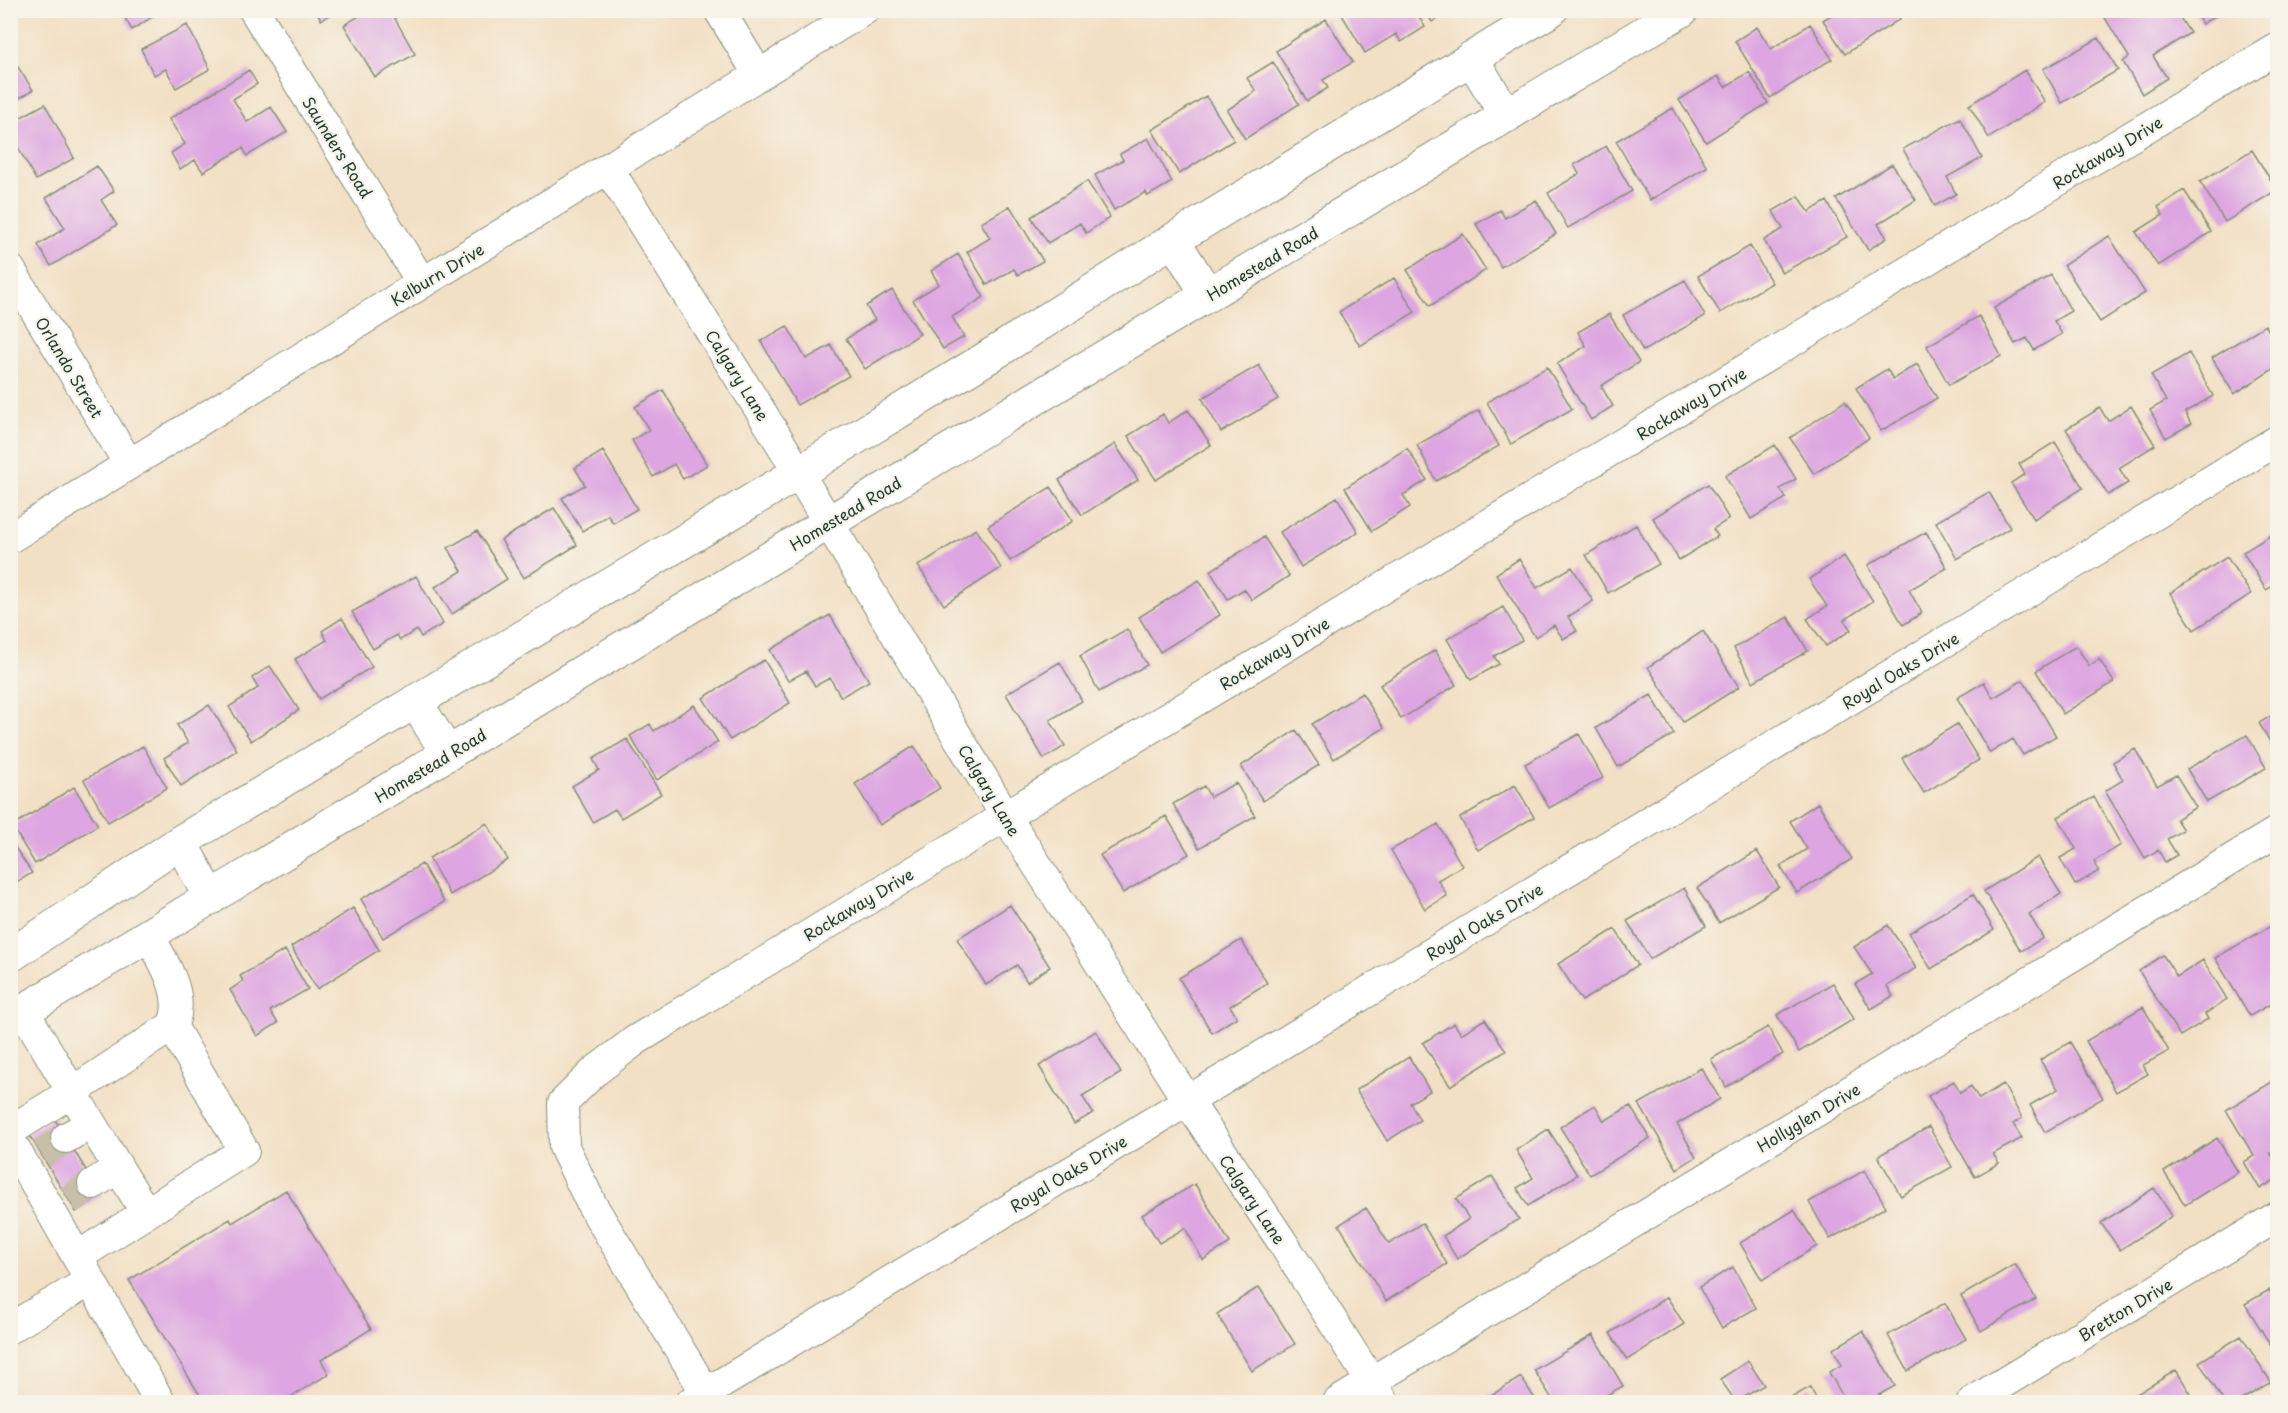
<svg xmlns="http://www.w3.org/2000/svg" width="2288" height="1413" viewBox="0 0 2288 1413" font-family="'Playpen Sans',sans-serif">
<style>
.building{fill:#dda5e1}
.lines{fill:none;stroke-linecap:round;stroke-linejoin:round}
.minor-tunnel{stroke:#c8bfa8;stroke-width:30;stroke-dasharray:30 15;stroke-linecap:butt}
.minor-casing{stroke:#888e7c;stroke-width:32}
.major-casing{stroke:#888e7c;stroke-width:35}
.minor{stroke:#fff;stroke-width:30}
.major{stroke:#fff;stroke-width:33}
.labels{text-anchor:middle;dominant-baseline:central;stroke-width:4.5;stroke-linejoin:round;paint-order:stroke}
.street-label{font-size:16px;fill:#1f3d34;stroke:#f7f3e8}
</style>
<rect width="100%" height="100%" fill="#f7f3e8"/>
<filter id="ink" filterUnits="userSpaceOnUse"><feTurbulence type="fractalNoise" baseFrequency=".0167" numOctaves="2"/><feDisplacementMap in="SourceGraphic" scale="12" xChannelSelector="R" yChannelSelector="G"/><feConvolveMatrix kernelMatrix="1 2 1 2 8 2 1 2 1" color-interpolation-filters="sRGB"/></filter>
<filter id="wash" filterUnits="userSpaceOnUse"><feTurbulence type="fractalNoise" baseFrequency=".008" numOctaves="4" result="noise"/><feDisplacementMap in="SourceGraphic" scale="24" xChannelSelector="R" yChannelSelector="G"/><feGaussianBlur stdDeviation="1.35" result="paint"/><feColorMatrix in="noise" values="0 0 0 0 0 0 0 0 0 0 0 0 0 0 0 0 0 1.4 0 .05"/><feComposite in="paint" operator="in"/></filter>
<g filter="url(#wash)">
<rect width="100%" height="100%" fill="#f2e0c5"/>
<g id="blocks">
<path class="building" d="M 120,10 L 163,10 L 132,30 Z
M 316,10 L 338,10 L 321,20 Z
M 369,10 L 390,10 L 415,54 L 375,77 L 344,25 Z
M 1339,10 L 1415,10 L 1425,27 L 1401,42 L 1396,34 L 1365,53 Z
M 1425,10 L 1450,10 L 1432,22 Z
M 1839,10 L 1895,10 L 1900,19 L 1845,54 L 1823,20 Z
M 2106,10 L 2175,10 L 2190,33 L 2153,56 L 2167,78 L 2142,94 L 2123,62 L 2129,57 L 2102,13 Z
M 2193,10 L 2225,10 L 2202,24 Z
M 1326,19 L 1353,62 L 1323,80 L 1328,88 L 1307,101 L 1276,51 Z
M 1810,24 L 1832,59 L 1770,98 L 1735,41 L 1757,27 L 1771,49 Z
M 187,25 L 210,69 L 176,88 L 166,69 L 154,75 L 141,49 Z
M 2099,38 L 2118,70 L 2062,103 L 2043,69 Z
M 10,55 L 33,90 L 10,104 Z
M 1273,62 L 1299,104 L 1245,139 L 1227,110 L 1256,91 L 1247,78 Z
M 249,70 L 257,84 L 233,99 L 247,122 L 271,107 L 287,132 L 247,156 L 243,148 L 203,172 L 195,160 L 180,169 L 171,153 L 185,144 L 169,119 Z
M 2025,70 L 2045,102 L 1989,138 L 1969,105 Z
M 1749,72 L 1768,103 L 1706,142 L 1679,100 L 1718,76 L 1725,87 Z
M 1206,96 L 1234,140 L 1179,174 L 1152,130 Z
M 45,104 L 74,158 L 36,180 L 10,133 L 10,123 Z
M 1673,108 L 1707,167 L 1650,200 L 1616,141 Z
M 1960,118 L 1982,158 L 1947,177 L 1956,194 L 1935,206 L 1903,149 Z
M 1148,138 L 1172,182 L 1148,196 L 1146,192 L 1114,210 L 1095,175 L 1123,160 L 1120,154 Z
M 1606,146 L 1632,191 L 1568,228 L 1548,193 L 1579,174 L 1574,165 Z
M 2252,150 L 2277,190 L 2225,222 L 2200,182 Z
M 1892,164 L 1916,200 L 1878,224 L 1887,238 L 1868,250 L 1836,199 Z
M 97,166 L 114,191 L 101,200 L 117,225 L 51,266 L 38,245 L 65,228 L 46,198 Z
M 1087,181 L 1110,217 L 1086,233 L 1080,223 L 1048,243 L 1031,217 Z
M 2184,190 L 2211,232 L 2158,266 L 2136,232 L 2163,215 L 2158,207 Z
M 1799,196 L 1809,212 L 1827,201 L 1847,237 L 1782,273 L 1764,240 L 1783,229 L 1773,211 Z
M 1536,200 L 1556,234 L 1501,267 L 1476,224 L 1500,210 L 1505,218 Z
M 1010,206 L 1043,261 L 1018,275 L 1014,269 L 987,285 L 967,252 L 990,238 L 981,223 Z
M 1463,234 L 1486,270 L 1430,306 L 1407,270 Z
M 2109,236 L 2145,293 L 2100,322 L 2064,265 Z
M 1750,246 L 1772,283 L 1720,313 L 1698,276 Z
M 958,254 L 984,297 L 952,317 L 964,337 L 943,349 L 913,300 L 939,284 L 931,271 Z
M 2051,275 L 2071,311 L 2054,321 L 2062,334 L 2034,350 L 2027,338 L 2015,344 L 1994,308 Z
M 1394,278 L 1415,312 L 1360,346 L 1339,312 Z
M 1685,280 L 1705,316 L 1643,351 L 1623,315 Z
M 892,290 L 920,334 L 865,369 L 846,339 L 875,320 L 866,306 Z
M 1609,314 L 1639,362 L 1601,386 L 1613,406 L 1591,420 L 1557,364 L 1586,346 L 1578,332 Z
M 1979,316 L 2001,356 L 1949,385 L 1927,346 Z
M 2265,325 L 2278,344 L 2278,366 L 2234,394 L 2212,358 Z
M 787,326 L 806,359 L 831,345 L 849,376 L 797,405 L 761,341 Z
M 2189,353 L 2213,396 L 2185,412 L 2191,424 L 2166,438 L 2150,410 L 2166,401 L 2151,375 Z
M 1917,364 L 1937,398 L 1881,431 L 1856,388 L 1887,369 L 1893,379 Z
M 1259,365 L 1278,399 L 1221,432 L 1202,398 Z
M 1547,367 L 1572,409 L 1511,444 L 1487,402 Z
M 663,390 L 707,465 L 683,479 L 674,464 L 653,477 L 632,440 L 649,430 L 635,407 Z
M 1845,401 L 1869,438 L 1814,474 L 1790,438 Z
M 2131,406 L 2155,445 L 2119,468 L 2128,483 L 2108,495 L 2066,429 L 2100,408 L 2108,421 Z
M 1188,410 L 1211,445 L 1156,480 L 1128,436 L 1163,414 L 1168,423 Z
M 1479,410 L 1499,446 L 1436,481 L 1417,445 Z
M 2055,442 L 2083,488 L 2034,519 L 2011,483 L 2025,474 L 2019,464 Z
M 1115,444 L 1138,480 L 1082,515 L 1059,480 Z
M 1775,445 L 1796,479 L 1780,489 L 1786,498 L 1751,519 L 1725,476 Z
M 1407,448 L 1427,480 L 1403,495 L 1410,507 L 1372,531 L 1345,488 Z
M 603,451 L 637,509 L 613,523 L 608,515 L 582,531 L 562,498 L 585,485 L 575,468 Z
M 1708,484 L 1729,519 L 1713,529 L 1718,536 L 1679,560 L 1653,518 Z
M 1051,487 L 1073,521 L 1010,561 L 988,526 Z
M 1989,492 L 2010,528 L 1957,559 L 1936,522 Z
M 1337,497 L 1358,532 L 1301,567 L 1280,532 Z
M 554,508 L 577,545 L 524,578 L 501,540 Z
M 1636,525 L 1659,564 L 1608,593 L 1586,555 Z
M 976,529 L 1001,568 L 944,605 L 918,566 Z
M 477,531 L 507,579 L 452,614 L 435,587 L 462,571 L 448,548 Z
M 2278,531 L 2278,583 L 2266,590 L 2243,552 Z
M 1926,532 L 1947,568 L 1909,590 L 1922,613 L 1903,625 L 1868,565 Z
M 1264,537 L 1289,576 L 1252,600 L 1244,589 L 1228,599 L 1210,571 Z
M 1844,556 L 1873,601 L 1844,620 L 1851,630 L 1826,646 L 1807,619 L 1827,606 L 1809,579 Z
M 2227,557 L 2251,594 L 2194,630 L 2170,593 Z
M 1519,559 L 1537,588 L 1572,567 L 1593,601 L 1568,617 L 1577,631 L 1563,639 L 1554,625 L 1535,637 L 1496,574 Z
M 416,576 L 443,624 L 421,637 L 417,630 L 400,640 L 397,635 L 373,649 L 352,612 Z
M 1199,580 L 1220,615 L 1160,652 L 1139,617 Z
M 1503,607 L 1522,640 L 1494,656 L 1499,664 L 1471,680 L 1447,639 Z
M 830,615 L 869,681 L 841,697 L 830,678 L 815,686 L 806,671 L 788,681 L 770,650 Z
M 1788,617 L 1808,651 L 1753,682 L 1734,648 Z
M 342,618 L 372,667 L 319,699 L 295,659 L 327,640 L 322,631 Z
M 1127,629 L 1147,665 L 1099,692 L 1080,656 Z
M 1703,631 L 1739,687 L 1683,722 L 1648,667 Z
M 2076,646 L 2089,666 L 2099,659 L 2114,682 L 2063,714 L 2036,671 Z
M 1435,650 L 1456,685 L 1401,719 L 1380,685 Z
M 764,660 L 790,703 L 730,740 L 703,698 Z
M 1060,662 L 1082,701 L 1050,720 L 1065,746 L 1044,759 L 1006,694 Z
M 270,666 L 299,710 L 251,741 L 229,707 L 258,688 L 252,678 Z
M 2023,680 L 2056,736 L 2023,755 L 2013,739 L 1990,753 L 1957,698 L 1984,682 L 1993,698 Z
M 1362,693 L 1384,728 L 1334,759 L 1312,724 Z
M 1651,695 L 1674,734 L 1618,767 L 1596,728 Z
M 209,705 L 237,750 L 181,786 L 164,758 L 188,743 L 177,725 Z
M 694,705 L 718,742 L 657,780 L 630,736 L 650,724 L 654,731 Z
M 2278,712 L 2278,755 L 2259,723 Z
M 1957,724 L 1979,760 L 1924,793 L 1902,758 Z
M 1296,730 L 1319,765 L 1263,801 L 1241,766 Z
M 1579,734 L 1603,778 L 1549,808 L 1525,764 Z
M 2247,735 L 2266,768 L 2207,802 L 2187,769 Z
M 627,739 L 661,794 L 621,818 L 615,809 L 593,822 L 572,786 L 599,770 L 593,759 Z
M 143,746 L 167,788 L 108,822 L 84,780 Z
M 914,746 L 940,788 L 880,825 L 855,784 Z
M 2135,749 L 2157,786 L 2176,775 L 2196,807 L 2176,819 L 2183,830 L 2167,839 L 2177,855 L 2165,862 L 2158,850 L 2145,858 L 2105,791 L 2123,780 L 2113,762 Z
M 1236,783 L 1255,816 L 1199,848 L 1173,804 L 1204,786 L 1210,797 Z
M 1515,785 L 1534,817 L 1478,850 L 1460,818 Z
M 74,787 L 98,825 L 35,864 L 12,826 Z
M 2094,797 L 2121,845 L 2094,861 L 2099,871 L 2075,885 L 2060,858 L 2076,849 L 2058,817 Z
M 1818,803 L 1852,859 L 1797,893 L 1780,866 L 1807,849 L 1790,821 Z
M 1166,816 L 1189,854 L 1123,893 L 1100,855 Z
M 487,823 L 508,860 L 450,895 L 429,858 Z
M 1438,824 L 1462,866 L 1438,880 L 1447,896 L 1425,909 L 1391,850 Z
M 10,840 L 32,873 L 10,886 Z
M 1757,851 L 1779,887 L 1719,923 L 1697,888 Z
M 2038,857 L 2061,894 L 2029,914 L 2043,938 L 2021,951 L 1984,891 Z
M 422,864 L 444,902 L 383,938 L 361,899 Z
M 1684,888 L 1706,926 L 1650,959 L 1627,921 Z
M 1973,894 L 1994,930 L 1931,969 L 1909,933 Z
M 1010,905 L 1050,967 L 1027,982 L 1017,965 L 986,985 L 957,939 Z
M 353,908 L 379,950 L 317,989 L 291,947 Z
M 2278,922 L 2278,1000 L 2250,1016 L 2215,958 Z
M 1888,925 L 1916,968 L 1887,986 L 1893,996 L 1871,1009 L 1855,984 L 1872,974 L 1854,947 Z
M 1615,929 L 1638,965 L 1582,1001 L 1558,964 Z
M 1241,940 L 1267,983 L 1230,1006 L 1237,1017 L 1212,1033 L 1179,978 Z
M 285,950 L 308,989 L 270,1011 L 278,1023 L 257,1036 L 230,990 L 243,981 L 240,976 Z
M 2163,955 L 2177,977 L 2203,960 L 2227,999 L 2205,1014 L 2208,1019 L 2180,1036 L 2139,971 Z
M 1833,983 L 1854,1019 L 1799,1052 L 1777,1015 Z
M 2143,1007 L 2169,1051 L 2143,1065 L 2148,1074 L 2116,1092 L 2086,1041 Z
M 1485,1019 L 1506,1051 L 1450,1086 L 1423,1043 L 1454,1023 L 1461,1034 Z
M 1768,1027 L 1783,1054 L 1726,1087 L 1711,1059 Z
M 1096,1031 L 1121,1073 L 1082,1096 L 1093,1113 L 1074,1124 L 1039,1066 Z
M 2070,1042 L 2103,1098 L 2045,1132 L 2030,1105 L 2058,1089 L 2040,1060 Z
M 1409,1057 L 1430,1091 L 1410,1103 L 1420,1120 L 1387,1141 L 1356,1090 Z
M 1701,1068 L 1720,1099 L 1677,1124 L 1696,1157 L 1677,1169 L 1639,1104 Z
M 2275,1080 L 2278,1084 L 2278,1149 L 2270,1153 L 2278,1165 L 2278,1178 L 2260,1189 L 2244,1162 L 2254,1156 L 2226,1110 Z
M 1954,1081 L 1960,1093 L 1971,1086 L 1979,1099 L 2003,1084 L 2022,1118 L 2013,1124 L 2022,1138 L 1993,1154 L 1999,1163 L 1975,1177 L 1928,1096 Z
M 1595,1105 L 1604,1121 L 1630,1106 L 1650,1138 L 1590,1175 L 1560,1127 Z
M 54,1118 L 102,1196 L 76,1212 L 28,1133 Z
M 1929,1127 L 1952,1167 L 1901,1196 L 1878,1156 Z
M 1548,1129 L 1577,1175 L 1528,1206 L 1517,1188 L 1533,1178 L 1516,1150 Z
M 2217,1138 L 2238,1172 L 2185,1205 L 2164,1172 Z
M 1865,1170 L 1886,1207 L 1830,1239 L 1809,1202 Z
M 1492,1176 L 1519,1219 L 1457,1259 L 1443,1236 L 1469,1219 L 1456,1199 Z
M 1195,1184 L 1230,1243 L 1203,1260 L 1185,1228 L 1159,1243 L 1142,1215 Z
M 2154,1188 L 2172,1216 L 2120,1250 L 2101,1223 Z
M 286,1190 L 371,1329 L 321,1360 L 329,1374 L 282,1402 L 204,1402 L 129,1280 L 230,1219 L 232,1223 Z
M 1366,1208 L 1389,1244 L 1422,1223 L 1447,1264 L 1386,1301 L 1339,1225 Z
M 1794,1210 L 1817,1246 L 1762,1280 L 1740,1243 Z
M 2015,1264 L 2036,1299 L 1981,1331 L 1961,1296 Z
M 1733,1267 L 1756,1308 L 1722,1328 L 1699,1287 Z
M 1259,1287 L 1295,1344 L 1252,1371 L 1217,1314 Z
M 2269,1290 L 2278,1304 L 2278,1357 L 2245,1304 Z
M 1667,1297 L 1684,1324 L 1627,1360 L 1610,1333 Z
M 1945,1303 L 1966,1339 L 1908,1371 L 1888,1335 Z
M 1863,1331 L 1895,1386 L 1866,1402 L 1846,1402 L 1829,1372 L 1842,1365 L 1833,1349 Z
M 1593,1335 L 1623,1386 L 1594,1402 L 1554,1402 L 1534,1370 Z
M 2241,1336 L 2271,1382 L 2238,1402 L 2224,1402 L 2199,1362 Z
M 1748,1361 L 1764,1385 L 1736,1402 L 1720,1379 Z
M 2176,1370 L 2196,1402 L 2124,1402 Z
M 1521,1377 L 1537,1402 L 1480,1402 Z
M 1810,1387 L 1818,1402 L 1784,1402 Z"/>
</g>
</g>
<g filter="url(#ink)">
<use href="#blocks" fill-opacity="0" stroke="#888e7c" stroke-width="1.5"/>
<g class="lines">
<path class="minor-tunnel" d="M 41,1154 L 66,1138
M 69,1200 L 93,1184"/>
<g class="minor-casing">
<path id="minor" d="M 254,10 L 422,283
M 719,10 L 759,75
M 609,170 L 775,434 L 1005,815 L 1187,1100 L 1281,1240 L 1384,1402
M 10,269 L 129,464
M 10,538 L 864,10
M 10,1131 L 72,1092 L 24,1011
M 66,1138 L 91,1123
M 10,1140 L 160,1402
M 93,1184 L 118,1168
M 146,1213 L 72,1092 L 172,1026 C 187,996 163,962 149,935
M 77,1257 L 244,1151 L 172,1026
M 10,1328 L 90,1281
M 706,1393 L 592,1205 L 564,1147 L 563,1103 L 594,1072 L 636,1040 C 1182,707 1732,380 2278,48
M 691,1402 L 2278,440
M 1338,1402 L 2278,831
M 1972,1402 L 2278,1216"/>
</g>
<g class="major-casing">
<path id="major" d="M 1471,58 L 1507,116
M 1173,240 L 1208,295
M 415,701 L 448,754
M 180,842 L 211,898
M 10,956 L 180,842 L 798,473 L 985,359 L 1173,240 L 1551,10
M 10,1019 L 828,523 L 1682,10"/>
</g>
<use href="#minor" class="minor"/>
<use href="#major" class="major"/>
</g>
</g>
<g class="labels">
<g class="street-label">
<text transform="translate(338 147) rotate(58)">Saunders Road</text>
<text transform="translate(2107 152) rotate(-31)">Rockaway Drive</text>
<text transform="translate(1262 263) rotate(-31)">Homestead Road</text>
<text transform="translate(437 274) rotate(-31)">Kelburn Drive</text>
<text transform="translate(70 367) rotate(59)">Orlando Street</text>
<text transform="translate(738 375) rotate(58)">Calgary Lane</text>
<text transform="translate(1691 403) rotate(-31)">Rockaway Drive</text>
<text transform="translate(845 513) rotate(-31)">Homestead Road</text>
<text transform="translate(1274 653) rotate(-31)">Rockaway Drive</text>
<text transform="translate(1900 670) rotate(-31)">Royal Oaks Drive</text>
<text transform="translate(430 765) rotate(-31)">Homestead Road</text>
<text transform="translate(990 790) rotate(59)">Calgary Lane</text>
<text transform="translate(858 904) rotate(-31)">Rockaway Drive</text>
<text transform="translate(1484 921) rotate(-31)">Royal Oaks Drive</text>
<text transform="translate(1808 1117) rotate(-31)">Hollyglen Drive</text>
<text transform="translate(1068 1173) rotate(-31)">Royal Oaks Drive</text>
<text transform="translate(1253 1199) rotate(56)">Calgary Lane</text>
<text transform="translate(2125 1309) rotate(-31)">Bretton Drive</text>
</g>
</g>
<rect width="2288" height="1413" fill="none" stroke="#f7f3e8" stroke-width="36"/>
</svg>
